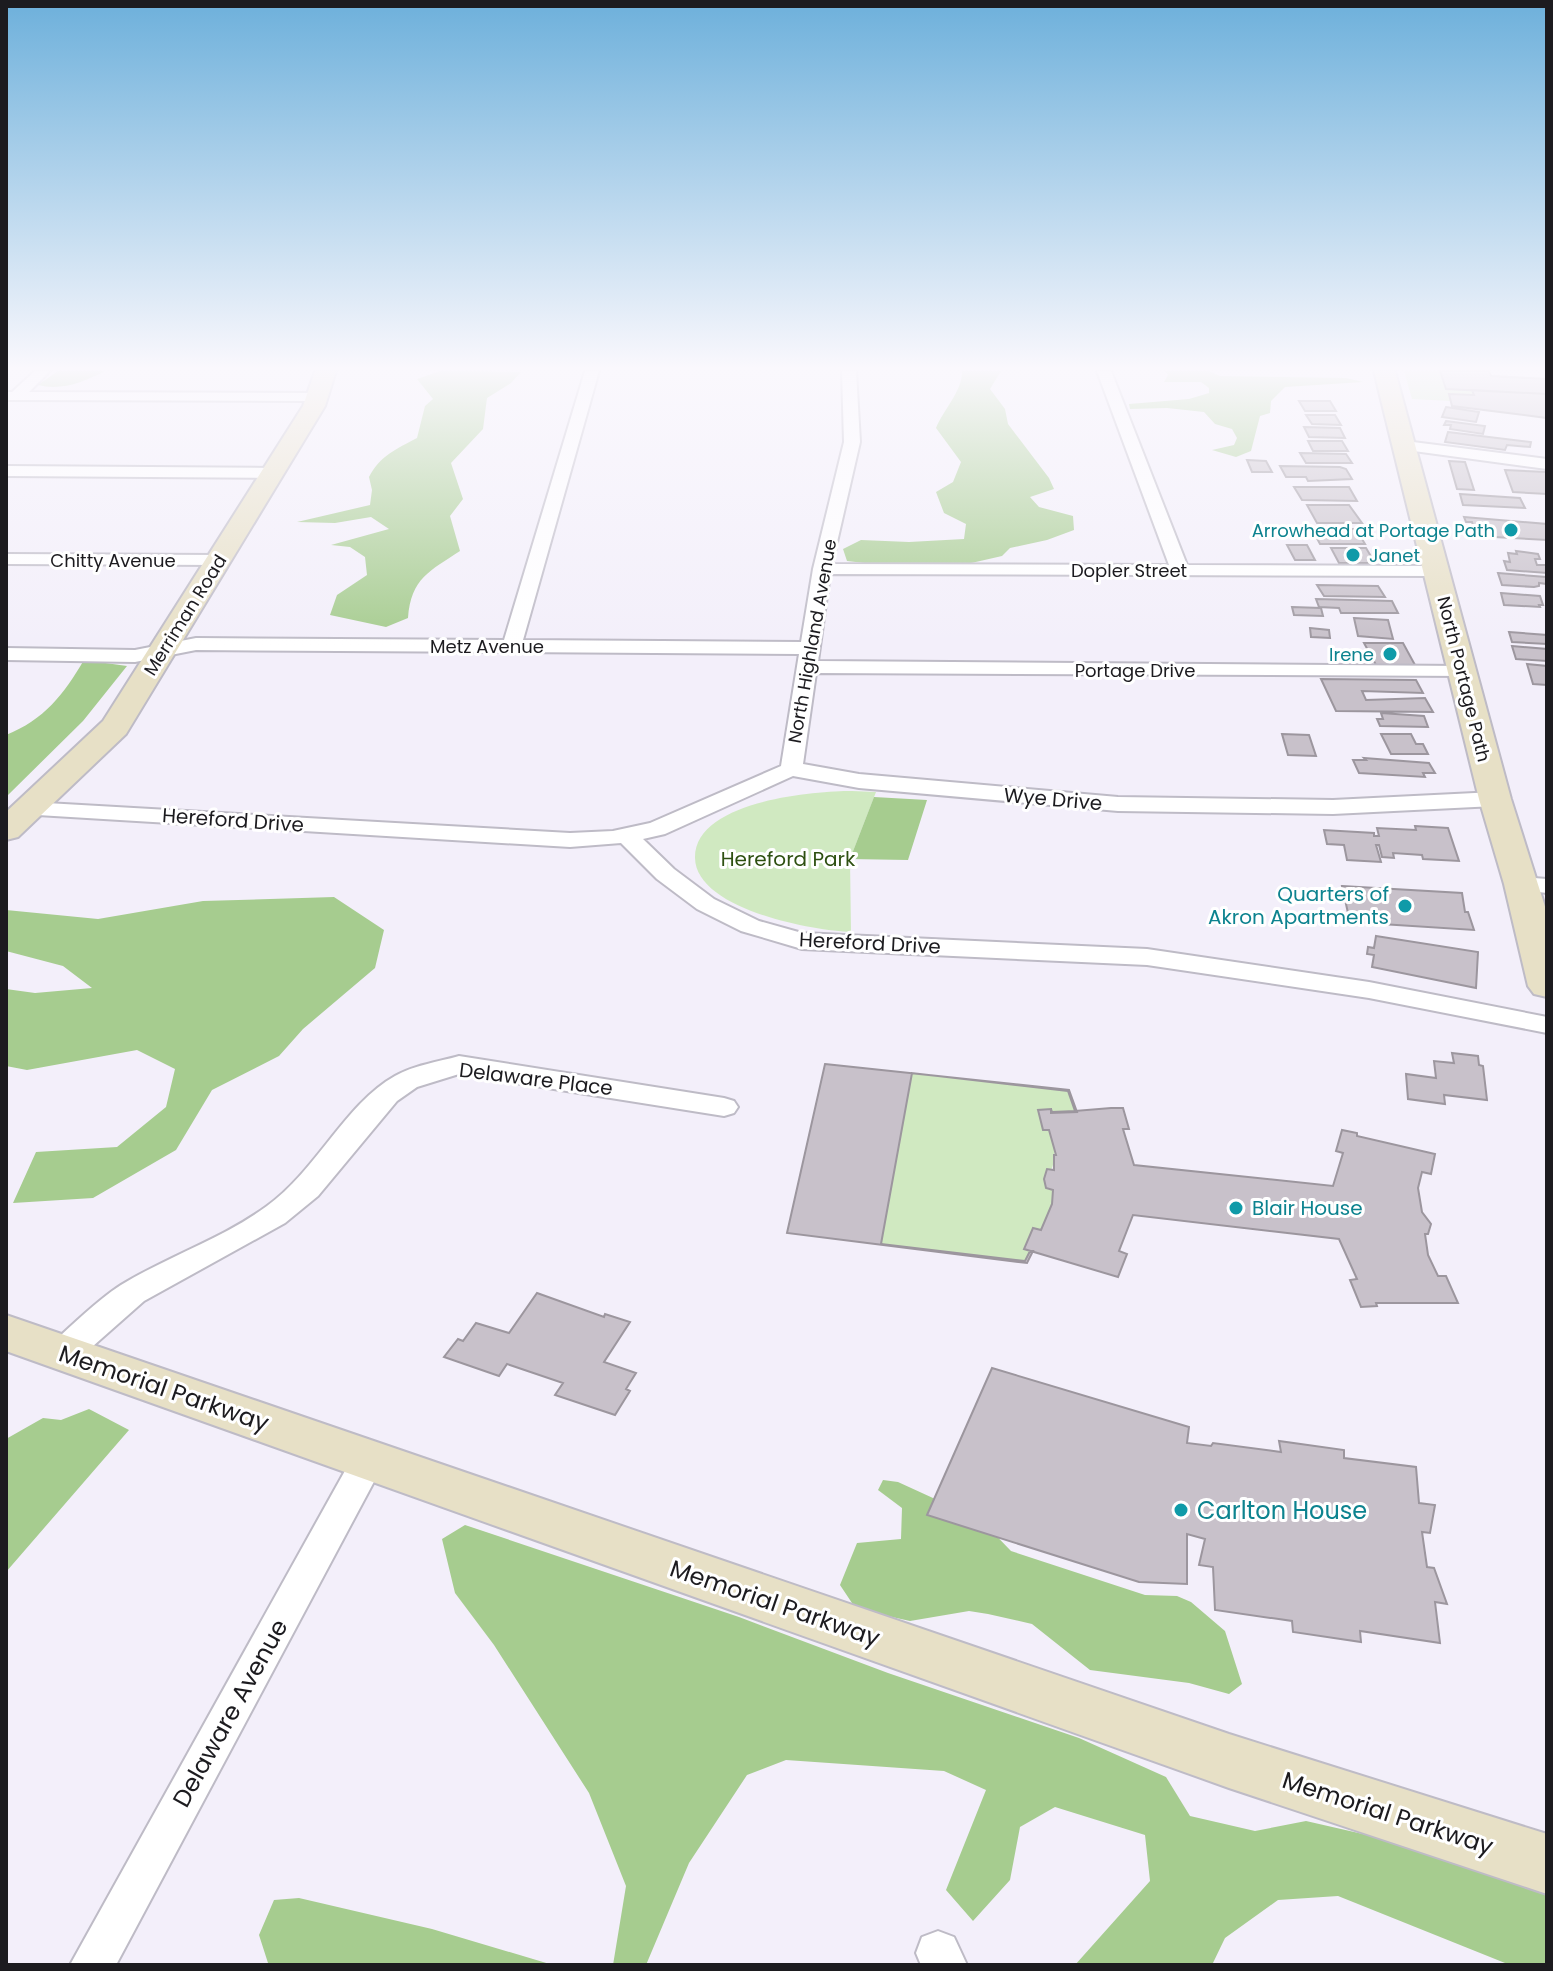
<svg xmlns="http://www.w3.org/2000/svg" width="1553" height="1971" viewBox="0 0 1553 1971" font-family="Poppins,sans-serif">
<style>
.green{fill:#d0e9c1}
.forest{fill:#a6cc8f}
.building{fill:#c8c1ca;stroke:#9c969e;stroke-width:2}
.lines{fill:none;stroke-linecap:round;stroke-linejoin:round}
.street-casing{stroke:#bebbc6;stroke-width:4}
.secondary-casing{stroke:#bebbc6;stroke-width:4}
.street{fill:#fff;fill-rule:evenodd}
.secondary{fill:#e7e0c6;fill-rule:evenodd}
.culture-dot{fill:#0f9aa8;stroke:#fff;stroke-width:3}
.labels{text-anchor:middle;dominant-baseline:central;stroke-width:6;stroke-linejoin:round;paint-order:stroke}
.far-culture-label{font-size:18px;fill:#0d838f;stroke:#fff;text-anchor:end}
.far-street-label{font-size:18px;fill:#1c1b1f;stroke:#fff}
.street-label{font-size:20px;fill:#1c1b1f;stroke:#fff}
.park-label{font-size:20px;fill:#2e5011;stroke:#fff}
.culture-label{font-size:20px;fill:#0d838f;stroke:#fff;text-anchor:end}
.near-street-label{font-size:24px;fill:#1c1b1f;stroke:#fff}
.near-culture-label{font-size:24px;fill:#0d838f;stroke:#fff;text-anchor:start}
</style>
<rect width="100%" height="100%" fill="#f3effa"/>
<path class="green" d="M 1404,371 L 1440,371 L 1446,389 L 1472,390 L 1474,395 L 1449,394 L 1451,401 L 1412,399 Z
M 852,791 L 876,792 L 850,859 L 851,932 C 812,931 696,909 695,858 C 694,801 813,791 852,791 Z
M 912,1073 L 1068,1091 L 1075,1111 L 1052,1112 L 1051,1109 C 1049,1136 1064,1161 1044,1179 L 1047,1188 L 1053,1190 L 1052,1204 L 1041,1230 L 1033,1228 L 1024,1248 L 1030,1251 L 1025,1261 L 881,1244 Z"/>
<path class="forest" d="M 58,371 L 105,371 C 84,382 61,391 38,385 Z
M 440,371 L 521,372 L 511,383 L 487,398 L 483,429 L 451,463 L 463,499 L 450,516 L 460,551 C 430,571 411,578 408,618 L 386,627 L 330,615 L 337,595 L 367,575 L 365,557 L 350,547 L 331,545 L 389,529 L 371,517 L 335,523 L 297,522 L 370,505 L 372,490 L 369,477 C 380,456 396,449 417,438 L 425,406 L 433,399 L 417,379 Z
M 962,371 L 1001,371 L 990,389 L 1005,409 L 1008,424 L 1049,478 L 1054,489 L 1030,497 L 1039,507 L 1073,516 L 1074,530 L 1047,540 L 1010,548 L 1002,556 L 967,564 L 873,564 L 847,561 L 843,549 L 861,540 L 909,542 L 964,539 L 966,524 L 944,513 L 936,492 L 953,482 L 961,462 L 936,428 C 943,410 963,390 962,371 Z
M 1165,371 L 1209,371 L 1220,376 L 1346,378 L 1363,382 L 1285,387 L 1271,401 L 1270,413 L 1260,416 L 1251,451 L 1236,457 L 1212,450 L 1234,445 L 1237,438 L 1232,429 L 1215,424 L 1204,412 L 1167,408 L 1130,409 L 1129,404 L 1189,399 L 1209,393 L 1209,388 L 1201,382 L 1164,382 L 1168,375 Z
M 84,660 L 127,666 L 83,721 L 6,797 L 6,735 C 44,720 64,694 84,660 Z
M 874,797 L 927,800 L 908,860 L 850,859 Z
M 334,897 L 384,930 L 375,968 L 303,1029 L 279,1056 L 212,1090 L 176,1150 L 93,1198 L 13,1203 L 36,1152 L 117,1147 L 166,1107 L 175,1069 L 137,1050 L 27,1070 L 6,1066 L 6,989 L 35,993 L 92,988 L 63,966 L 6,951 L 6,910 L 98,919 L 203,901 Z
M 89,1409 L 129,1430 L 6,1572 L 6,1439 L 43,1418 L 61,1420 Z
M 883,1480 L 898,1482 L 981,1520 L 1011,1551 L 1145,1595 L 1177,1596 L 1191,1602 L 1225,1631 L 1242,1684 L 1229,1694 L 1189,1683 L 1090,1670 L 1032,1624 L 988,1614 L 969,1611 L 910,1621 L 856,1609 L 840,1585 L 857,1543 L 901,1539 L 902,1508 L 878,1490 Z
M 465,1525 L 739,1617 L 888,1673 L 1079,1738 L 1166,1777 L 1190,1816 L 1255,1831 L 1306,1821 L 1446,1853 L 1547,1894 L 1547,1965 L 1510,1965 L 1338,1896 L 1278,1900 L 1225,1938 L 1212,1965 L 1075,1965 L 1150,1881 L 1145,1835 L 1055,1807 L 1020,1827 L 1010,1880 L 973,1921 L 946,1890 L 986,1790 L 944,1771 L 786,1760 L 747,1775 L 689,1863 L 646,1965 L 613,1965 L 626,1886 L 589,1793 L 494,1645 L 455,1593 L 442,1539 Z
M 299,1898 L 432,1929 L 553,1965 L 272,1965 L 268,1963 L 259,1935 L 274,1900 Z"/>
<path class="building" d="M 1440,371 L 1489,371 L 1491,376 L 1547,379 L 1547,394 L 1446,389 Z
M 1472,390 L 1547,394 L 1547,418 L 1452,406 L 1449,394 L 1474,395 Z
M 1299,401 L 1330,401 L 1336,411 L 1305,411 Z
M 1446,407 L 1479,412 L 1476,422 L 1442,417 Z
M 1306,415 L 1335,415 L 1341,425 L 1312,424 Z
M 1446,421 L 1485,426 L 1483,434 L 1450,429 L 1451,425 L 1444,425 Z
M 1304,427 L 1340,428 L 1345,438 L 1309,437 Z
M 1448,432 L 1531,442 L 1530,447 L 1507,445 L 1505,450 L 1445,442 Z
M 1308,441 L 1342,441 L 1348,451 L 1313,451 Z
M 1300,453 L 1346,454 L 1352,463 L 1306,463 Z
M 1247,460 L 1266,461 L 1272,472 L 1252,472 Z
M 1449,461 L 1465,462 L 1474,490 L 1457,489 Z
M 1280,466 L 1340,467 L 1346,469 L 1352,479 L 1308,481 L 1306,477 L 1286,477 Z
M 1505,470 L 1547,472 L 1547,494 L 1513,492 Z
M 1294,487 L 1349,487 L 1357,501 L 1302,500 Z
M 1460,494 L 1520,498 L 1525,508 L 1463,505 Z
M 1307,505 L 1349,505 L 1362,523 L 1317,523 Z
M 1464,517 L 1547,524 L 1547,540 L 1476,536 L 1472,522 L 1466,522 Z
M 1312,529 L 1356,529 L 1365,544 L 1320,544 Z
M 1287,545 L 1307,545 L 1315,560 L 1295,560 Z
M 1331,548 L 1366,548 L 1375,563 L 1339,563 Z
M 1516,551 L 1538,554 L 1540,559 L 1535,559 L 1537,565 L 1546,565 L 1547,573 L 1507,570 L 1504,561 L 1510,562 L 1508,553 L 1517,554 Z
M 1498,573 L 1546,577 L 1547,584 L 1539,583 L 1539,586 L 1534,587 L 1502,585 Z
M 1317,585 L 1378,586 L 1385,597 L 1324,596 Z
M 1501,593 L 1540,596 L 1543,605 L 1539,605 L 1540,607 L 1504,605 Z
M 1316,599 L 1392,601 L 1398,613 L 1341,613 L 1339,608 L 1319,607 Z
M 1292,607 L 1321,608 L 1323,616 L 1294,615 Z
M 1354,618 L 1388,620 L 1393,639 L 1358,636 Z
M 1310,628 L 1329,630 L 1330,638 L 1311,637 Z
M 1509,632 L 1547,635 L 1547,644 L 1512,642 Z
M 1364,643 L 1403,643 L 1415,665 L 1376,665 Z
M 1512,646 L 1547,649 L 1547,661 L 1516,659 Z
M 1527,664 L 1547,666 L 1547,685 L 1533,684 Z
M 1321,679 L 1416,680 L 1423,693 L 1362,691 L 1366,700 L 1425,698 L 1433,712 L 1336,711 Z
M 1381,713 L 1424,716 L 1428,727 L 1380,726 L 1377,719 L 1383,719 Z
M 1282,734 L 1309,735 L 1316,756 L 1288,755 Z
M 1381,734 L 1411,734 L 1416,744 L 1423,744 L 1428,754 L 1391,754 Z
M 1364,758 L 1429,763 L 1435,773 L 1423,773 L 1425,777 L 1359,773 L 1353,760 L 1366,760 Z
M 1415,826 L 1448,828 L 1459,861 L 1423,859 L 1422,855 L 1393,853 L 1394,858 L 1382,857 L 1379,845 L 1376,845 L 1381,862 L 1347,860 L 1344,845 L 1327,844 L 1324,830 L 1374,833 L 1374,836 L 1379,836 L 1377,828 L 1416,830 Z
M 1342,886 L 1462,893 L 1465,912 L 1468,912 L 1474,930 L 1350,922 Z
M 1376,936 L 1478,952 L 1476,988 L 1372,967 L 1374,955 L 1367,954 L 1368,947 L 1374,948 Z
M 1452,1053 L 1478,1056 L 1479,1065 L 1483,1066 L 1487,1100 L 1444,1095 L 1445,1104 L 1408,1099 L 1406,1074 L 1436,1078 L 1434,1061 L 1454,1063 Z
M 825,1064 L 1069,1090 L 1077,1112 L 1051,1113 L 1051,1109 L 1052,1112 L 1075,1111 L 1068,1091 L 912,1073 L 881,1244 L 1025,1261 L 1030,1251 L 1033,1251 L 1027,1263 L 787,1233 Z
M 1111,1108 L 1123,1108 L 1129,1129 L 1123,1129 L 1134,1165 L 1333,1186 L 1343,1153 L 1336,1151 L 1342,1130 L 1357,1133 L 1357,1136 L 1435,1154 L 1431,1174 L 1422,1172 L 1418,1188 L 1422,1212 L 1431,1224 L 1428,1234 L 1425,1234 L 1428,1255 L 1438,1276 L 1446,1276 L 1458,1303 L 1376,1303 L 1377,1306 L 1361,1307 L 1350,1280 L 1357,1279 L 1339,1239 L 1133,1215 L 1119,1251 L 1127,1254 L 1118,1277 L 1024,1249 L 1033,1228 L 1041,1230 L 1052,1204 L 1053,1190 L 1046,1188 L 1044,1179 L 1047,1169 L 1054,1170 L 1054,1155 L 1056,1155 L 1049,1130 L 1043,1130 L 1038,1110 L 1051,1109 L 1051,1113 Z
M 537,1293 L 604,1317 L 605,1314 L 630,1322 L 604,1362 L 636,1373 L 626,1389 L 630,1391 L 615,1415 L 555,1395 L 563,1383 L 507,1364 L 499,1376 L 444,1357 L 458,1339 L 463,1341 L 476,1323 L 509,1333 Z
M 992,1368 L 1189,1427 L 1187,1443 L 1211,1446 L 1213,1443 L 1281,1452 L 1279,1441 L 1344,1450 L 1344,1458 L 1416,1467 L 1419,1503 L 1435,1505 L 1430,1533 L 1422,1532 L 1427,1567 L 1434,1568 L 1447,1604 L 1435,1602 L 1440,1643 L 1360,1631 L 1361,1642 L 1293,1632 L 1292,1621 L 1215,1610 L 1213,1567 L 1199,1565 L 1205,1539 L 1187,1534 L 1187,1584 L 1139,1582 L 927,1515 Z"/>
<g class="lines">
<g class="street-casing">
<path id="street" d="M 35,371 L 50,371 L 29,392 L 317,393 L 324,397 L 317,401 L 6,400 L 6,392 L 12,392 Z
M 585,371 L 599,371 L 523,640 L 801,642 L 813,569 L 844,442 L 842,371 L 856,371 L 860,442 L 832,564 L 1169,565 L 1097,371 L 1111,371 L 1187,565 L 1436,566 L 1445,571 L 1436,576 L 830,574 L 818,661 L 1463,666 L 1473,672 L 1470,676 L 816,673 L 803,764 L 859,774 L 1118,797 L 1333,800 L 1495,792 L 1506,799 L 1495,806 L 1333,814 L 1118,811 L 859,788 L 793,776 L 665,834 L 643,839 L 674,869 L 714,899 L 759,921 L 802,933 L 1147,949 L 1369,982 L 1547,1017 L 1547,1033 L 1369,998 L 1147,965 L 802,949 L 741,931 L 697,909 L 657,879 L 621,843 L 570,847 L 21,814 L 18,809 L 21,804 L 29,802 L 570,833 L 613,831 L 650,823 L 781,766 L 799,654 L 196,650 L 135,662 L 6,660 L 6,648 L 135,650 L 196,638 L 504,640 Z
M 1405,441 L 1547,459 L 1547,469 L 1399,449 L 1399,443 Z
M 6,466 L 273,468 L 281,473 L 273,478 L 6,476 Z
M 6,554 L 219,555 L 228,560 L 219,565 L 6,564 Z
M 1522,877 L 1547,879 L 1547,893 L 1513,889 L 1510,884 L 1513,879 Z
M 459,1056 L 724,1098 L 734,1101 L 738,1107 L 734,1113 L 724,1116 L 459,1074 L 417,1087 L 397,1101 L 318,1196 L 285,1223 L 144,1301 L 75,1362 L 63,1365 L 51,1362 L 47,1353 L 51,1344 C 74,1324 96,1301 121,1285 C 168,1256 222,1239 267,1206 C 316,1171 346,1103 395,1076 C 414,1065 438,1062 459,1056 Z
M 368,1447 L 380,1451 L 385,1461 L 116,1965 L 70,1965 L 356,1451 Z
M 938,1931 L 954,1937 L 967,1965 L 921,1965 L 916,1953 L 922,1937 Z"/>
</g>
<g class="secondary-casing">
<path id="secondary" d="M 315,371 L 336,371 L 325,406 L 126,734 L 18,837 L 6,840 L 6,812 L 103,721 L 303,406 Z
M 1374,371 L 1395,371 L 1511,799 L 1547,913 L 1547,997 L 1534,994 L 1528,986 L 1504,884 L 1479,799 Z
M 6,1315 L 1229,1734 L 1547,1834 L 1547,1894 L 1229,1788 L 6,1351 Z"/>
</g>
<use href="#street" class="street"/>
<use href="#secondary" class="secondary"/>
</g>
<linearGradient id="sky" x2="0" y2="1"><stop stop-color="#6db0db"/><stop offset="0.57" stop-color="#faf8fd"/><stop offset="1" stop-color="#faf8fd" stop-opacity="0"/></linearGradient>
<rect width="1553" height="646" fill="url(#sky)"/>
<g class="culture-dot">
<circle cx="1511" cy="530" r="8"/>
<circle cx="1353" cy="555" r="8"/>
<circle cx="1390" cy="654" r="8"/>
<circle cx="1405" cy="906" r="8"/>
<circle cx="1236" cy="1208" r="8"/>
<circle cx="1181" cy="1510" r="8"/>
</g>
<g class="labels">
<g class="far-culture-label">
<text x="1495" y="530">Arrowhead at Portage Path</text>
<text x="1369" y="555" text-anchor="start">Janet</text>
<text x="1374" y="654">Irene</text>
</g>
<g class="far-street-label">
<text x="113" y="560">Chitty Avenue</text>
<text x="1129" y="570">Dopler Street</text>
<text transform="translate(185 615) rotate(-58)">Merriman Road</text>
<text transform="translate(812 641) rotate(-80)">North Highland Avenue</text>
<text x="487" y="646">Metz Avenue</text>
<text x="1135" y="670">Portage Drive</text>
<text transform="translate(1464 679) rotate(76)">North Portage Path</text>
</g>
<g class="street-label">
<text transform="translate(1053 799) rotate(5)">Wye Drive</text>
<text transform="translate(233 820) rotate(4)">Hereford Drive</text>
<text transform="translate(870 943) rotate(3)">Hereford Drive</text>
<text transform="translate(536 1079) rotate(7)">Delaware Place</text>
</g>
<g class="park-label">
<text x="788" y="859">Hereford Park</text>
</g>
<g class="culture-label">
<text x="1389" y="894">Quarters of<tspan x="1389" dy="23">Akron Apartments</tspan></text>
<text x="1252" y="1208" text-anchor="start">Blair House</text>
</g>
<g class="near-street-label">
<text transform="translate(164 1388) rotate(19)">Memorial Parkway</text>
<text transform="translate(775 1603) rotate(19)">Memorial Parkway</text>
<text transform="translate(230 1713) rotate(-61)">Delaware Avenue</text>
<text transform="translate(1388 1813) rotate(18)">Memorial Parkway</text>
</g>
<g class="near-culture-label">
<text x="1197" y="1510">Carlton House</text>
</g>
</g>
<rect width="1553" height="1971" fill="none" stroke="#1c1b1f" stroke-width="16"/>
</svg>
